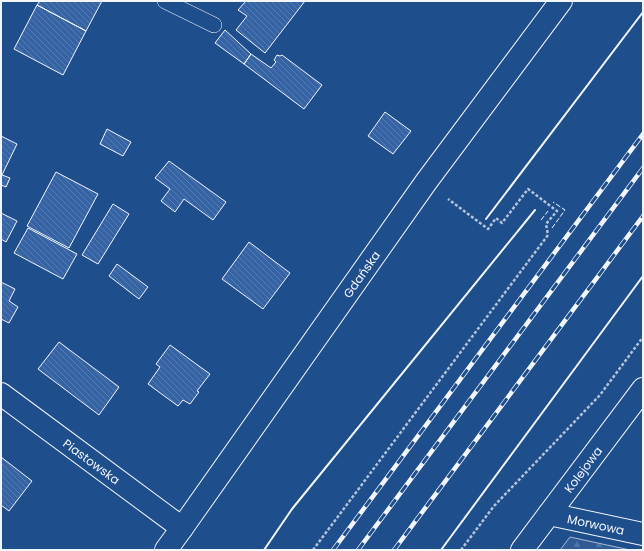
<svg xmlns="http://www.w3.org/2000/svg" width="644" height="551" viewBox="0 0 644 551" font-family="Poppins,sans-serif">
<style>
.forest{fill:url(#forest-firs);stroke:#a8bbd7}
.building{fill:url(#building-back-hatch);stroke:#f2f6ff}
.lines{fill:none;stroke-linecap:round;stroke-linejoin:round}
.service-casing{stroke:#f2f6ff;stroke-width:16}
.minor-casing{stroke:#f2f6ff;stroke-width:24}
.path{stroke:#b3c4dc;stroke-width:2.5;stroke-dasharray:3 2;stroke-linecap:butt}
.service{stroke:#1f4e8c;stroke-width:15}
.minor{stroke:#1f4e8c;stroke-width:22}
.rail-casing{stroke:#f2f6ff;stroke-width:4.5}
.rail{stroke:#1f4e8c;stroke-width:3;stroke-dasharray:9;stroke-linecap:butt}
.fence{stroke:#f2f6ff;stroke-width:1;stroke-dasharray:5 2;stroke-linecap:butt}
.wall{stroke:#f2f6ff;stroke-width:2}
.labels{text-anchor:middle;dominant-baseline:central;stroke-width:3;stroke-linejoin:round;paint-order:stroke}
.street-label{font-size:12px;fill:#f2f6ff;stroke:#1f4e8c}
</style>
<defs>
<pattern id="forest-firs" width="22" height="20" patternUnits="userSpaceOnUse"><rect width="22" height="20" fill="#305b95"/><path d="M5 1l3.5 6h-7zM16 11l3.5 6h-7z" fill="#4e73a5"/></pattern>
<pattern id="building-back-hatch" width="6" height="6" patternUnits="userSpaceOnUse"><rect width="6" height="6" fill="#3563a3"/><path d="M-1 5l2 2M0 0l6 6M5-1l2 2" fill="none" stroke="#537ab1"/></pattern>
</defs>
<rect width="100%" height="100%" fill="#1f4e8c"/>
<path class="forest" d="M 570,537 L 630,550 L 560,550 Z"/>
<path class="building" d="M 40,1 L 102,1 L 86,31 L 37,5 Z
M 246,1 L 305,1 L 265,53 L 236,30 L 247,16 L 238,10 Z
M 37,5 L 86,31 L 63,75 L 14,49 Z
M 225,30 L 251,54 L 244,64 L 215,43 Z
M 251,54 L 271,68 L 276,62 L 274,60 L 277,55 L 280,56 L 282,55 L 322,85 L 304,109 L 244,64 Z
M 385,112 L 411,131 L 393,154 L 368,136 Z
M 107,129 L 131,142 L 123,156 L 100,144 Z
M 1,136 L 17,144 L 2,175 L 10,178 L 6,187 L 1,185 Z
M 169,161 L 226,202 L 213,220 L 184,199 L 175,212 L 161,201 L 170,189 L 155,178 Z
M 56,172 L 98,194 L 69,248 L 27,226 Z
M 113,204 L 129,214 L 98,264 L 82,255 Z
M 1,213 L 17,221 L 6,242 L 1,239 Z
M 28,228 L 77,254 L 63,279 L 14,253 Z
M 249,242 L 290,273 L 263,309 L 222,279 Z
M 117,264 L 148,287 L 139,299 L 109,276 Z
M 1,282 L 15,289 L 9,301 L 18,307 L 9,323 L 1,319 Z
M 59,342 L 119,387 L 99,415 L 38,369 Z
M 170,345 L 210,374 L 197,391 L 199,392 L 190,404 L 183,400 L 178,406 L 148,384 L 160,367 L 156,364 Z
M 1,457 L 32,481 L 9,511 L 1,505 Z"/>
<g class="lines">
<g class="service-casing">
<path id="service" d="M 165,1 L 214,25"/>
</g>
<g class="minor-casing">
<g id="minor">
<path id="s1" d="M 1,394 L 182,528"/>
<path id="s2" d="M 549,514 L 643,534"/>
<path id="s3" d="M 166,550 L 182,528 L 426,182 L 561,1"/>
<path id="s4" d="M 522,550 L 643,389"/>
</g>
</g>
<path class="path" d="M 313,550 L 548,235 L 546,224 L 557,211 L 528,189 L 502,223 L 496,218 L 488,229 L 448,199
M 461,550 L 494,506 L 600,395 L 643,337"/>
<use href="#service" class="service"/>
<use href="#minor" class="minor"/>
<g class="rail-casing">
<path id="rail" d="M 333,550 L 643,134
M 358,550 L 643,168
M 394,550 L 643,216"/>
</g>
<use href="#rail" class="rail"/>
<path class="fence" d="M 541,220 L 548,211
M 552,228 L 565,210 L 553,202"/>
<path class="wall" d="M 486,219 L 643,12
M 264,550 L 292,509 L 535,210
M 441,550 L 643,276"/>
</g>
<g class="labels">
<g class="street-label">
<text stroke="none"><textPath href="#s3" startOffset="338">Gdańska</textPath></text>
<text stroke="none"><textPath href="#s1" startOffset="113">Piastowska</textPath></text>
<text stroke="none"><textPath href="#s4" startOffset="101">Kolejowa</textPath></text>
<text stroke="none"><textPath href="#s2" startOffset="48">Morwowa</textPath></text>
</g>
</g>
<rect width="644" height="551" fill="none" stroke="#f2f6ff" stroke-width="4"/>
</svg>
